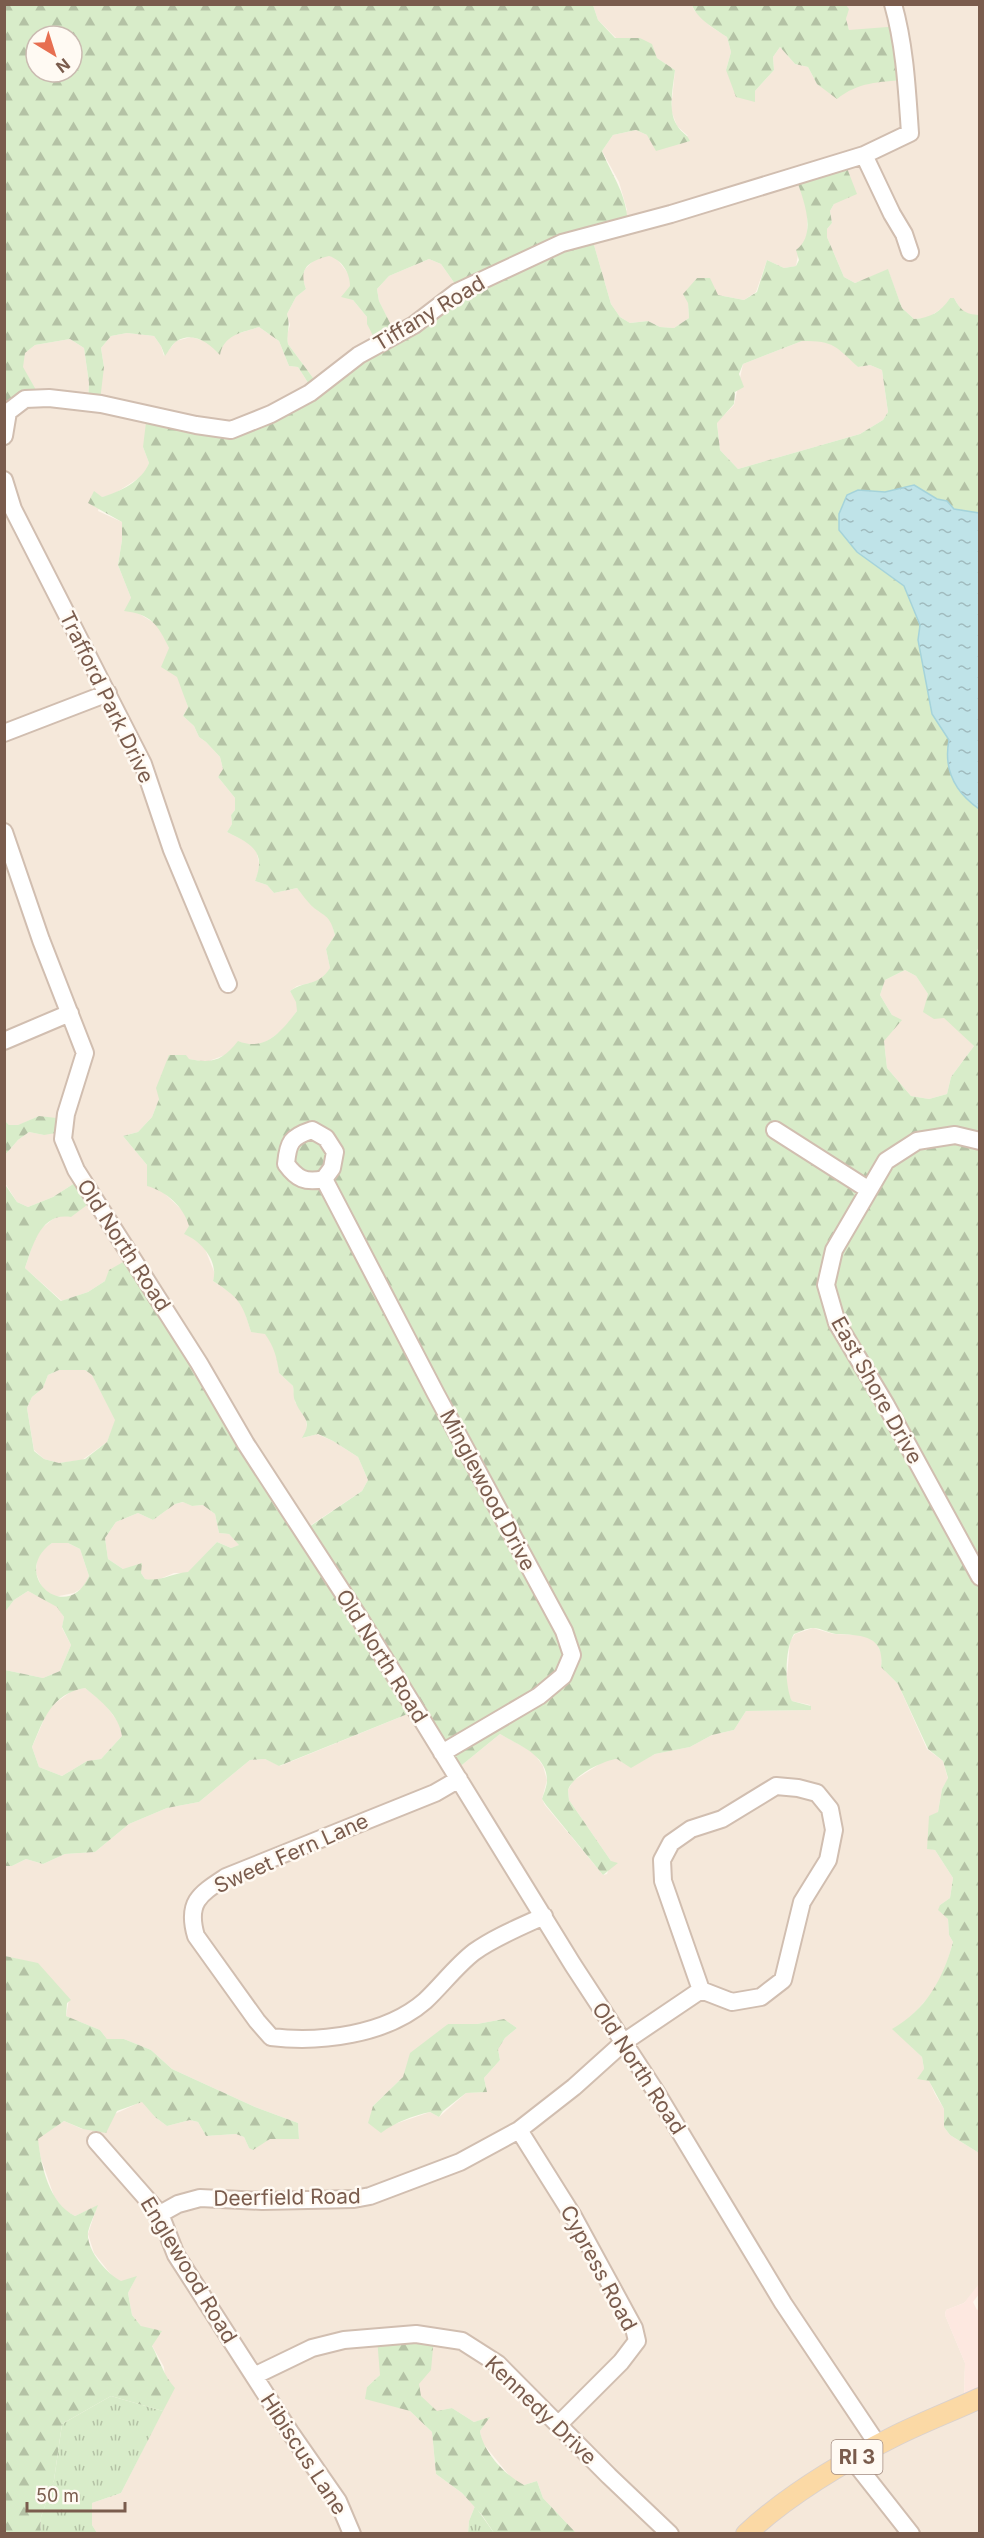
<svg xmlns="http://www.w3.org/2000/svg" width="984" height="2538" viewBox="0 0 984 2538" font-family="Inter,sans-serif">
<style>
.residential{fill:#f5e8da;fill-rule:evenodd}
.commercial{fill:#fde8e0}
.grass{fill:url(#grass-tufts)}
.forest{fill:url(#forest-firs);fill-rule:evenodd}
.water{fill:url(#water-ripples);stroke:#a5d3da;stroke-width:1.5}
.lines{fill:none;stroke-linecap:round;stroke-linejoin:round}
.minor-casing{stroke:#d1beb0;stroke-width:20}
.major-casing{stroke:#dad1cd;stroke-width:22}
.minor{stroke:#fff;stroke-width:16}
.major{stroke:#fbd9a5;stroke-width:20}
.labels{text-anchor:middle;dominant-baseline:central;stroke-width:5;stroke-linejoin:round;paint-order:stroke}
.shield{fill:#fffaf3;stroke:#a28b7f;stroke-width:1.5}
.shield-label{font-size:20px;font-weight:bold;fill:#7a5c4d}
.street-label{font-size:21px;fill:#7a5c4d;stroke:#fffaf3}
</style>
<defs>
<pattern id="grass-tufts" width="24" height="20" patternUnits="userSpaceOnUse" patternTransform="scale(1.5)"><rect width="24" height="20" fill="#d8ecc9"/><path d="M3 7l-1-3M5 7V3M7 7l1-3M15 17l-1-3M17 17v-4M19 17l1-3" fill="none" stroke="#b4c2a5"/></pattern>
<pattern id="forest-firs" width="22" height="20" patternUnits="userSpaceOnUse" patternTransform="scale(1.5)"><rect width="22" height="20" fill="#d8ecc9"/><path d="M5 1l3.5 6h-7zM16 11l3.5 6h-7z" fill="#b4c2a5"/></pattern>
<pattern id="water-ripples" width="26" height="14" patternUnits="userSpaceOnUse" patternTransform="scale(1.5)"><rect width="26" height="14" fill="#bfe3e8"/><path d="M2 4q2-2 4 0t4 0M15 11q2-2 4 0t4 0" fill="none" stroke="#a0bbbe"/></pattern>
</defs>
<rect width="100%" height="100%" fill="#fdf6ec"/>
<path class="residential" d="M 593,5 L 692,5 L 694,10 L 710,26 L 727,37 L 731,52 L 726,70 L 755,102 L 755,91 L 774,70 L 773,57 L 780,47 L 795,64 L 808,67 L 817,84 L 849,89 L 867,82 L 905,80 L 849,30 L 846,19 L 848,9 L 846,5 L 979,5 L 979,315 L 968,315 L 961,310 L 954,298 L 950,298 L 945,306 L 928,318 L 914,319 L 902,308 L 888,270 L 855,283 L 844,277 L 827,237 L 827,229 L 832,223 L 830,211 L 834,204 L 796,178 L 807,208 L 807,235 L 798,255 L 796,266 L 784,268 L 767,260 L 756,292 L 744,300 L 718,295 L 688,303 L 689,318 L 674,328 L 660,327 L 648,321 L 630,323 L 620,317 L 611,304 L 592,238 L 627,210 L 619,182 L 602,151 L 613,135 L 636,130 L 647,135 L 688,136 L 677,126 L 671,110 L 675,70 L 657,58 L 652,47 L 640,38 L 616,38 L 598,20 Z
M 329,255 L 337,259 L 350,276 L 353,300 L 367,317 L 378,345 L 319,386 L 288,344 L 287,335 L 290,325 L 287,314 L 296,297 L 306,289 L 302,277 L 305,269 L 315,259 Z
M 429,259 L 441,264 L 460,291 L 396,336 L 379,301 L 377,289 L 389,276 Z
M 259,327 L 279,341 L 289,366 L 298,367 L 312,389 L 272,416 L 143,447 L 149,463 L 145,474 L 114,494 L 102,497 L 98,511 L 122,522 L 122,540 L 118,565 L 131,598 L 138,613 L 159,626 L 169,648 L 188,707 L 183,716 L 194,726 L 199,737 L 206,742 L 220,757 L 223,769 L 218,777 L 235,798 L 235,810 L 231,815 L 232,824 L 227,832 L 249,843 L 256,849 L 260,868 L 255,881 L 267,885 L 274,893 L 297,888 L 313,907 L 323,912 L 331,921 L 335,935 L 326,949 L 330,968 L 327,974 L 319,981 L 297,986 L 290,991 L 297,1002 L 297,1011 L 284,1029 L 263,1044 L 250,1046 L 206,1062 L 189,1059 L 159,1099 L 152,1117 L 138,1132 L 123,1136 L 147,1165 L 160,1189 L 186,1214 L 197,1240 L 205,1249 L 215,1274 L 213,1281 L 231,1293 L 243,1306 L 251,1332 L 265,1333 L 271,1342 L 277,1354 L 279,1373 L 293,1386 L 295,1402 L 306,1417 L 307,1429 L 303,1438 L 317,1434 L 333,1441 L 358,1457 L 368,1480 L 362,1491 L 305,1529 L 105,1281 L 88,1292 L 62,1301 L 25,1268 L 37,1232 L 53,1219 L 63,1215 L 81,1179 L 53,1197 L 28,1207 L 17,1202 L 5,1183 L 5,1155 L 18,1140 L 29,1132 L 44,1135 L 39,1116 L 19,1125 L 9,1125 L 5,1121 L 5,409 L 22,367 L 25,353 L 35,345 L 70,339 L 84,348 L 89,383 L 88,401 L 104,367 L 101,348 L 111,336 L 127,333 L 154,336 L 161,346 L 164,356 L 176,341 L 191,337 L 208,342 L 220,354 L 222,346 L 230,336 Z
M 802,341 L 824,341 L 840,348 L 858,367 L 870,365 L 882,370 L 888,412 L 883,420 L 860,434 L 738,469 L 720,450 L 717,422 L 734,405 L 743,364 Z
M 905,970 L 916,976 L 928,994 L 928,1000 L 974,1046 L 951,1077 L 947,1094 L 929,1099 L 911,1096 L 887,1068 L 884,1041 L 892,1015 L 880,995 L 885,980 Z
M 59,1370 L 85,1370 L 92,1375 L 116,1420 L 107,1442 L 82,1460 L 59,1463 L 44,1459 L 34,1450 L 27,1408 L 32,1397 L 43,1388 L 48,1375 Z
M 184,1502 L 192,1506 L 203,1505 L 215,1514 L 219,1533 L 229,1534 L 240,1545 L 231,1548 L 217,1542 L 188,1573 L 174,1573 L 155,1581 L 145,1579 L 141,1573 L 123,1569 L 108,1559 L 105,1538 L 116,1522 L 138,1513 L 153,1520 L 175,1504 Z
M 52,1543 L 68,1543 L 80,1549 L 89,1576 L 84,1587 L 74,1593 L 54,1597 L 44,1592 L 36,1573 L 37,1560 L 41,1551 Z
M 28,1591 L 57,1606 L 64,1617 L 62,1628 L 71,1645 L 60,1671 L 43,1678 L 5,1670 L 5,1612 L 14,1600 Z
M 813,1628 L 833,1634 L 863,1635 L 876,1642 L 882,1655 L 881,1667 L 898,1684 L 927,1749 L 943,1761 L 948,1779 L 942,1789 L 938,1812 L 927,1848 L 935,1850 L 953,1878 L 950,1898 L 940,1905 L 948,1919 L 949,1935 L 953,1942 L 945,1969 L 935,1990 L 908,2020 L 893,2029 L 922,2057 L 924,2069 L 935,2094 L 944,2109 L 944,2127 L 950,2135 L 979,2153 L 979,2286 L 964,2303 L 946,2310 L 945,2315 L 965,2363 L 964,2397 L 979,2398 L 979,2533 L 576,2533 L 543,2498 L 537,2481 L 524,2485 L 512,2479 L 482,2442 L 480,2431 L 489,2418 L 474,2422 L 452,2408 L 437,2411 L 380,2375 L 367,2387 L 410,2411 L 432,2432 L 436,2474 L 462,2493 L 475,2506 L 469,2521 L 468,2533 L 97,2533 L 92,2525 L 92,2503 L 121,2493 L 174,2388 L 165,2377 L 164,2367 L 141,2326 L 132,2315 L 128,2293 L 136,2277 L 121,2282 L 113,2277 L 94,2253 L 88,2234 L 97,2206 L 75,2216 L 64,2210 L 54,2196 L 41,2159 L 37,2139 L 64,2121 L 82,2129 L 143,2101 L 155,2117 L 167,2126 L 190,2120 L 198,2122 L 206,2136 L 236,2134 L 244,2137 L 249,2148 L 270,2139 L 299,2138 L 298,2123 L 255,2107 L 172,2069 L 151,2050 L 124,2039 L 107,2039 L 100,2030 L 66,2016 L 69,1999 L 38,1964 L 5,1956 L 5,1866 L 12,1866 L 26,1859 L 43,1864 L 65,1854 L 95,1852 L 129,1824 L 167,1808 L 199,1802 L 250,1760 L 265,1759 L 280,1766 L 420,1709 L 457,1769 L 500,1734 L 533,1752 L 543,1766 L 547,1780 L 542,1799 L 545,1805 L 603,1875 L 607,1874 L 611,1861 L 569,1800 L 568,1790 L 573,1781 L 606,1760 L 617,1759 L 631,1767 L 655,1754 L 690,1747 L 712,1735 L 734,1730 L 746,1711 L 811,1710 L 810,1705 L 792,1701 L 786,1689 L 790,1641 L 795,1634 ZM 504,2019 L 517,2028 L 505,2038 L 498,2049 L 500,2060 L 484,2078 L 487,2092 L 466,2093 L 439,2117 L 430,2112 L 392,2125 L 373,2106 L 403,2077 L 448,2024 L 477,2024 Z
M 85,1688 L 104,1703 L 121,1726 L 122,1736 L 101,1759 L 87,1761 L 62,1776 L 39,1767 L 32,1747 L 49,1708 L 73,1690 Z"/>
<path class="commercial" d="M 978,2285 L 979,2294 L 973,2302 L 977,2310 L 979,2309 L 979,2398 L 964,2397 L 965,2363 L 945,2315 L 946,2310 L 964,2303 Z"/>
<path class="grass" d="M 111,2396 L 163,2411 L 121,2493 L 92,2503 L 92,2525 L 97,2533 L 40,2534 L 41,2517 L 54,2480 L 62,2424 Z
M 475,2506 L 494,2533 L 468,2534 L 469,2521 Z"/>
<path class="forest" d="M 5,5 L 593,5 L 598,20 L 615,38 L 640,38 L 652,44 L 657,58 L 675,70 C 673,88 667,112 678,127 C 682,133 687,134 690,141 L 656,151 L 647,135 L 636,130 L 613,135 L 602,151 C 614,180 627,193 628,227 L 592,238 L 611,304 L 620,317 L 630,323 L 648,321 L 660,327 L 674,328 L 689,318 L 688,303 L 683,294 L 697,278 L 710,278 L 718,295 L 744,300 L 757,292 L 767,260 L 784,268 L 796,266 L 799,260 L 796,250 C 818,234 803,199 796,178 L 845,163 L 857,194 L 834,204 L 830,211 L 832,223 L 827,229 L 827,237 L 844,277 L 855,283 L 888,269 L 902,308 L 914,319 C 930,318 941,312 950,298 L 954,298 C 961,311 965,314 979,315 L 979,513 L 954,509 L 947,501 L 937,499 L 914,485 L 885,492 L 858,490 L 839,514 L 839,529 L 857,552 L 904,586 L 920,625 L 918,640 L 932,714 L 949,740 C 943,770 955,792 979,809 L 980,944 L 977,951 L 980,957 L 979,2153 L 950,2135 L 944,2127 L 944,2109 L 929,2081 L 917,2079 L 924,2069 L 922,2057 L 892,2029 C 926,2010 943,1979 953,1942 L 949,1935 L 948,1919 L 938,1910 L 940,1905 L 950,1898 L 953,1878 L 935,1850 L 927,1849 L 929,1816 L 938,1812 L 942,1789 L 948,1778 L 943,1761 L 928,1749 L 898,1684 L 881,1667 C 885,1635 861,1635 836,1634 C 829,1633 821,1628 813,1628 C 807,1628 800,1632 794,1634 C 785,1648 784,1685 792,1701 L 811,1706 L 811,1710 L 746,1711 L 734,1730 L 712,1735 L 690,1747 L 655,1754 L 631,1768 L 617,1759 C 604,1760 572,1776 568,1790 C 568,1791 569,1799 569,1800 L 611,1861 L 618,1863 L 603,1875 L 546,1805 L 542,1799 C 544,1793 547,1786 547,1780 C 547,1755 518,1745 500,1734 L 457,1769 L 420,1709 L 279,1766 L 265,1759 L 250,1760 L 199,1802 L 167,1808 L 129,1824 L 95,1852 L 65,1854 L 43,1864 L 26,1859 L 12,1866 L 5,1866 L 5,1670 L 43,1678 L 60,1671 L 71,1645 L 62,1627 L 64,1617 L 57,1607 L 28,1591 L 14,1600 L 5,1612 L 4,1183 L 17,1202 L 28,1207 L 53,1197 L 81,1179 L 95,1199 L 71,1217 C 40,1212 33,1246 25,1268 L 61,1301 L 88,1292 L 105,1281 L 109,1270 L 132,1257 L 306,1529 L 362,1491 L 368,1480 L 358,1457 L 333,1441 L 318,1434 L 302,1438 C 314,1418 301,1418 295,1401 C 293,1397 294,1391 293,1386 L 279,1373 C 277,1357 274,1347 265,1334 L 251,1332 C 242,1302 239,1298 213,1281 C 219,1261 201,1241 184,1234 L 189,1226 C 184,1207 166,1191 147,1186 L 147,1165 L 123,1136 L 138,1132 L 152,1117 L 159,1099 L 156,1088 L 169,1055 L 186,1055 L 189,1059 C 213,1064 223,1060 238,1041 C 265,1052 281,1032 297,1011 L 296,1002 L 290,991 C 305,980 318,987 330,968 L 326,949 L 335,935 C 330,917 328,918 314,908 C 308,903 302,894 297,888 L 274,893 L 267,885 L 255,881 C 267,851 251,844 227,832 L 232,824 L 231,815 L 235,810 L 235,798 L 218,777 L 223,769 L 220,757 L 206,742 L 199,737 L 194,726 L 183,716 L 188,707 L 177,677 L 161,667 L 169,648 C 158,625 151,614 124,611 L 131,598 L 118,565 L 122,540 L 122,522 L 88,503 L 94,491 L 102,497 C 120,492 142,481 149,463 L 143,447 L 147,414 L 233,430 L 312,389 L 298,367 L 289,366 L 279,341 L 259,327 C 242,333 224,334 220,355 C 209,343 193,331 177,341 C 172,344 168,352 165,356 L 161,346 L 154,336 L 127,333 L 111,336 L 101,348 L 104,367 L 100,401 L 88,402 L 89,383 L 84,348 L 70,339 L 35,345 L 25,353 L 23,367 L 40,397 L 5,409 ZM 36,36 L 72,36 L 72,72 L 36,72 ZM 329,256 C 342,260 350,273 350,286 L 341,297 L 353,300 L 367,317 L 367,324 L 378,345 L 319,386 L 288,344 C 286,333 291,326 287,314 L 296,297 L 306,289 C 298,268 309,261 329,256 ZM 429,259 L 441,264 L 460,291 L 396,335 L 379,301 L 377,289 L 389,276 ZM 802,341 C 835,341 835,346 858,367 L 870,365 L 882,370 L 888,412 L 883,420 L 860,434 L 738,469 L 720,450 L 717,423 L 734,404 L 735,392 L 744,387 L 739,374 L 743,364 ZM 905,970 L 916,976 L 928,994 L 923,1012 L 934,1019 L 944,1018 L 974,1046 L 951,1077 L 947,1094 L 929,1099 L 911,1096 L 887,1068 L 884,1041 L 902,1020 L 892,1015 L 880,995 L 885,980 ZM 59,1370 L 85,1370 L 92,1375 L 115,1420 L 107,1442 L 85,1459 L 59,1463 L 44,1459 L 34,1451 L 27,1408 L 32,1397 L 43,1388 L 48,1375 ZM 183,1502 L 192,1506 L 203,1505 L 215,1514 L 219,1533 L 229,1534 L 239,1545 L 231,1548 L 217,1542 L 188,1572 C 173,1573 160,1582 145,1579 L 141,1573 L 142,1563 L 123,1569 L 108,1559 L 105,1538 L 116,1522 L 138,1513 L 153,1520 L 175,1504 ZM 52,1543 L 68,1543 L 80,1549 L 89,1576 C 67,1626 8,1574 52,1543 ZM 85,1688 C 101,1701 119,1715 122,1736 L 101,1759 L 87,1761 L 62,1776 L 39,1767 L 32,1747 C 44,1719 51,1694 85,1688 Z
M 692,5 L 846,5 L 849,9 L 846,19 L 849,30 L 900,26 L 905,80 C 879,82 858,82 837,99 L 817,84 L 808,67 L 795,64 L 780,47 L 773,57 L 774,70 L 755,91 L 755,102 L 736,97 L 726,70 L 731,52 L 727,37 C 715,29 697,19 692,5 Z
M 39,1116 L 65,1119 L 61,1132 L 44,1135 L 29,1132 L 18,1140 L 5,1155 L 5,1121 L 9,1125 L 18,1125 Z
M 5,1956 L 38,1963 L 71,2000 L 67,2003 L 66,2016 L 100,2030 L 107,2039 L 124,2039 L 151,2050 L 172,2069 L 255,2107 L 298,2123 L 299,2139 L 270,2139 L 253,2150 L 249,2148 L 244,2137 L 236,2134 L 206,2136 L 198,2122 L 190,2120 L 167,2126 L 155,2117 L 142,2102 L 117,2111 L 106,2133 L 83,2129 L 64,2121 L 38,2139 C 41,2166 49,2203 75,2216 L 98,2205 C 95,2214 90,2223 88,2232 C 86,2250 107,2274 121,2281 L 137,2276 L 128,2293 L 132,2315 L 141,2326 L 162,2331 L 152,2346 C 160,2361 164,2376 175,2388 L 163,2411 L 111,2396 L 62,2424 L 54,2480 L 41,2517 L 40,2533 L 5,2533 Z
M 504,2019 L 517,2028 L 505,2038 L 498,2049 L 500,2060 L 484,2078 L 487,2092 L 466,2093 L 443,2111 L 439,2117 L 430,2112 C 412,2116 396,2122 381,2133 L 368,2123 L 373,2106 L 403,2077 L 410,2053 L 448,2024 L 477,2024 Z
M 434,2337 L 431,2370 L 419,2384 L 421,2396 L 437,2411 L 452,2408 L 474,2422 L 490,2417 L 480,2431 C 483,2452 506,2476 524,2485 L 537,2481 L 543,2498 L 576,2533 L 494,2533 L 482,2515 L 462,2493 L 436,2474 L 432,2432 L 410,2411 L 365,2399 L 367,2387 L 380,2375 L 377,2338 Z"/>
<path class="water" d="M 914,485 L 937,499 L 947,501 L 954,509 L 979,513 L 979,809 C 955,792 943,770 949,740 L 932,714 L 918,640 L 920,625 L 904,586 L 857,552 L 839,530 L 839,514 L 847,495 L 858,490 L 885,492 Z"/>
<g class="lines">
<g class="minor-casing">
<path id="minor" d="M 864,155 L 892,214 L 904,234 L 910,252
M 8,412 L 25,399 L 49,398 L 101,404 L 196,425 L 231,430 L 271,414 L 310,393 L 359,355 L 414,325 L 457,292 L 562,243 L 671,214 L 864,155 L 910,133 C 907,90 905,46 893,4
M 4,436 L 8,412
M 4,480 L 13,509 L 143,764 L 172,850 L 228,984
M 4,733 L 108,693
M 4,832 L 41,940 L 85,1053 L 66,1114 L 63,1139 L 76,1170 L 199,1363 L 246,1444 L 360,1619 L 573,1965 L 656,2092 L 783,2303 L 878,2445
M 4,1041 L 70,1013
M 775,1130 L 869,1190
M 980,1141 L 955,1135 L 917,1141 L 886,1161 L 834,1250 L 826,1285 L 837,1323 L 886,1405 L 980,1577
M 324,1179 L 332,1168 L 335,1152 L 326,1138 L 312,1130 C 291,1137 288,1142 286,1164 C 297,1179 305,1183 324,1179 L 436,1394 L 564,1631 L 572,1655 L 563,1676 L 539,1696 L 442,1753
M 459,1779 L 435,1793 L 226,1877 C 200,1894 186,1902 196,1936 L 257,2021 L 271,2037 C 320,2043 386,2035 425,2001 C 442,1985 456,1966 474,1952 C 495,1937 520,1927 544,1916
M 776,1786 L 798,1788 L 817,1793 L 830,1809 L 834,1830 L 828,1860 L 802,1902 L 783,1980 L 761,1997 L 732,2002 L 701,1990 L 663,1881 L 662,1860 L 671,1843 L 691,1829 L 722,1819 Z
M 519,2130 L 573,2216 L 634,2328 L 637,2341 L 621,2362 L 559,2424
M 96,2141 L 160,2214 L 176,2255 L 290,2432 L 338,2501 L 352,2534
M 160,2214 L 178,2204 L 200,2198 L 262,2201 L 354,2199 L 370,2196 L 460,2162 L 519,2130 L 574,2087 L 624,2042 L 701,1990
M 254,2376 L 312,2348 L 344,2340 L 416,2334 L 462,2341 L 498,2364 L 609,2476 L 670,2534
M 852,2459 L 911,2534"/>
</g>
<g class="major-casing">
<path id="major" d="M 746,2534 C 789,2494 843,2462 895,2436 C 923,2422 952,2411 980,2398"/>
</g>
<use href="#minor" class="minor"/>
<use href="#major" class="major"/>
</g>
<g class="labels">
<rect class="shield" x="831.5" y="2440" width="51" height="34" rx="4.5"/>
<g class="shield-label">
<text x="857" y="2457">RI 3</text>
</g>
<g class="street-label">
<text transform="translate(429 313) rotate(-31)">Tiffany Road</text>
<text transform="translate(107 697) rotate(64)">Trafford Park Drive</text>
<text transform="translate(124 1245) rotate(57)">Old North Road</text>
<text transform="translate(877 1390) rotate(61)">East Shore Drive</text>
<text transform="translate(488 1490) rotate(62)">Minglewood Drive</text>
<text transform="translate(382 1656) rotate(58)">Old North Road</text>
<text transform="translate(291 1853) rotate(-24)">Sweet Fern Lane</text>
<text transform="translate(639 2068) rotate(57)">Old North Road</text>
<text transform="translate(287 2197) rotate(-1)">Deerfield Road</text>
<text transform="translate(599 2268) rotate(62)">Cypress Road</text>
<text transform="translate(189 2270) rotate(59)">Englewood Road</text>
<text transform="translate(541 2410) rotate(44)">Kennedy Drive</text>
<text transform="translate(304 2454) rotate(57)">Hibiscus Lane</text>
</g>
</g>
<rect width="984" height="2538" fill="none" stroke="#7a5c4d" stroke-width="12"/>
<g transform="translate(54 54) rotate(142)"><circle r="28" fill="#fffaf3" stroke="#cabbb1" stroke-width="1.5"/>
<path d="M0-4.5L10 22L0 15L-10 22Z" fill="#e76f51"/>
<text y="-9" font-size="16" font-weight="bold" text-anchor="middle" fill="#7a5c4d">N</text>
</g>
<path d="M27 2502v9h98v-9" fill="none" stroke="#7a5c4d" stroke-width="3"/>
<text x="36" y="2502" font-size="18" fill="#7a5c4d" stroke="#fffaf3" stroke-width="4.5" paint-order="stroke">50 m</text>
</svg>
